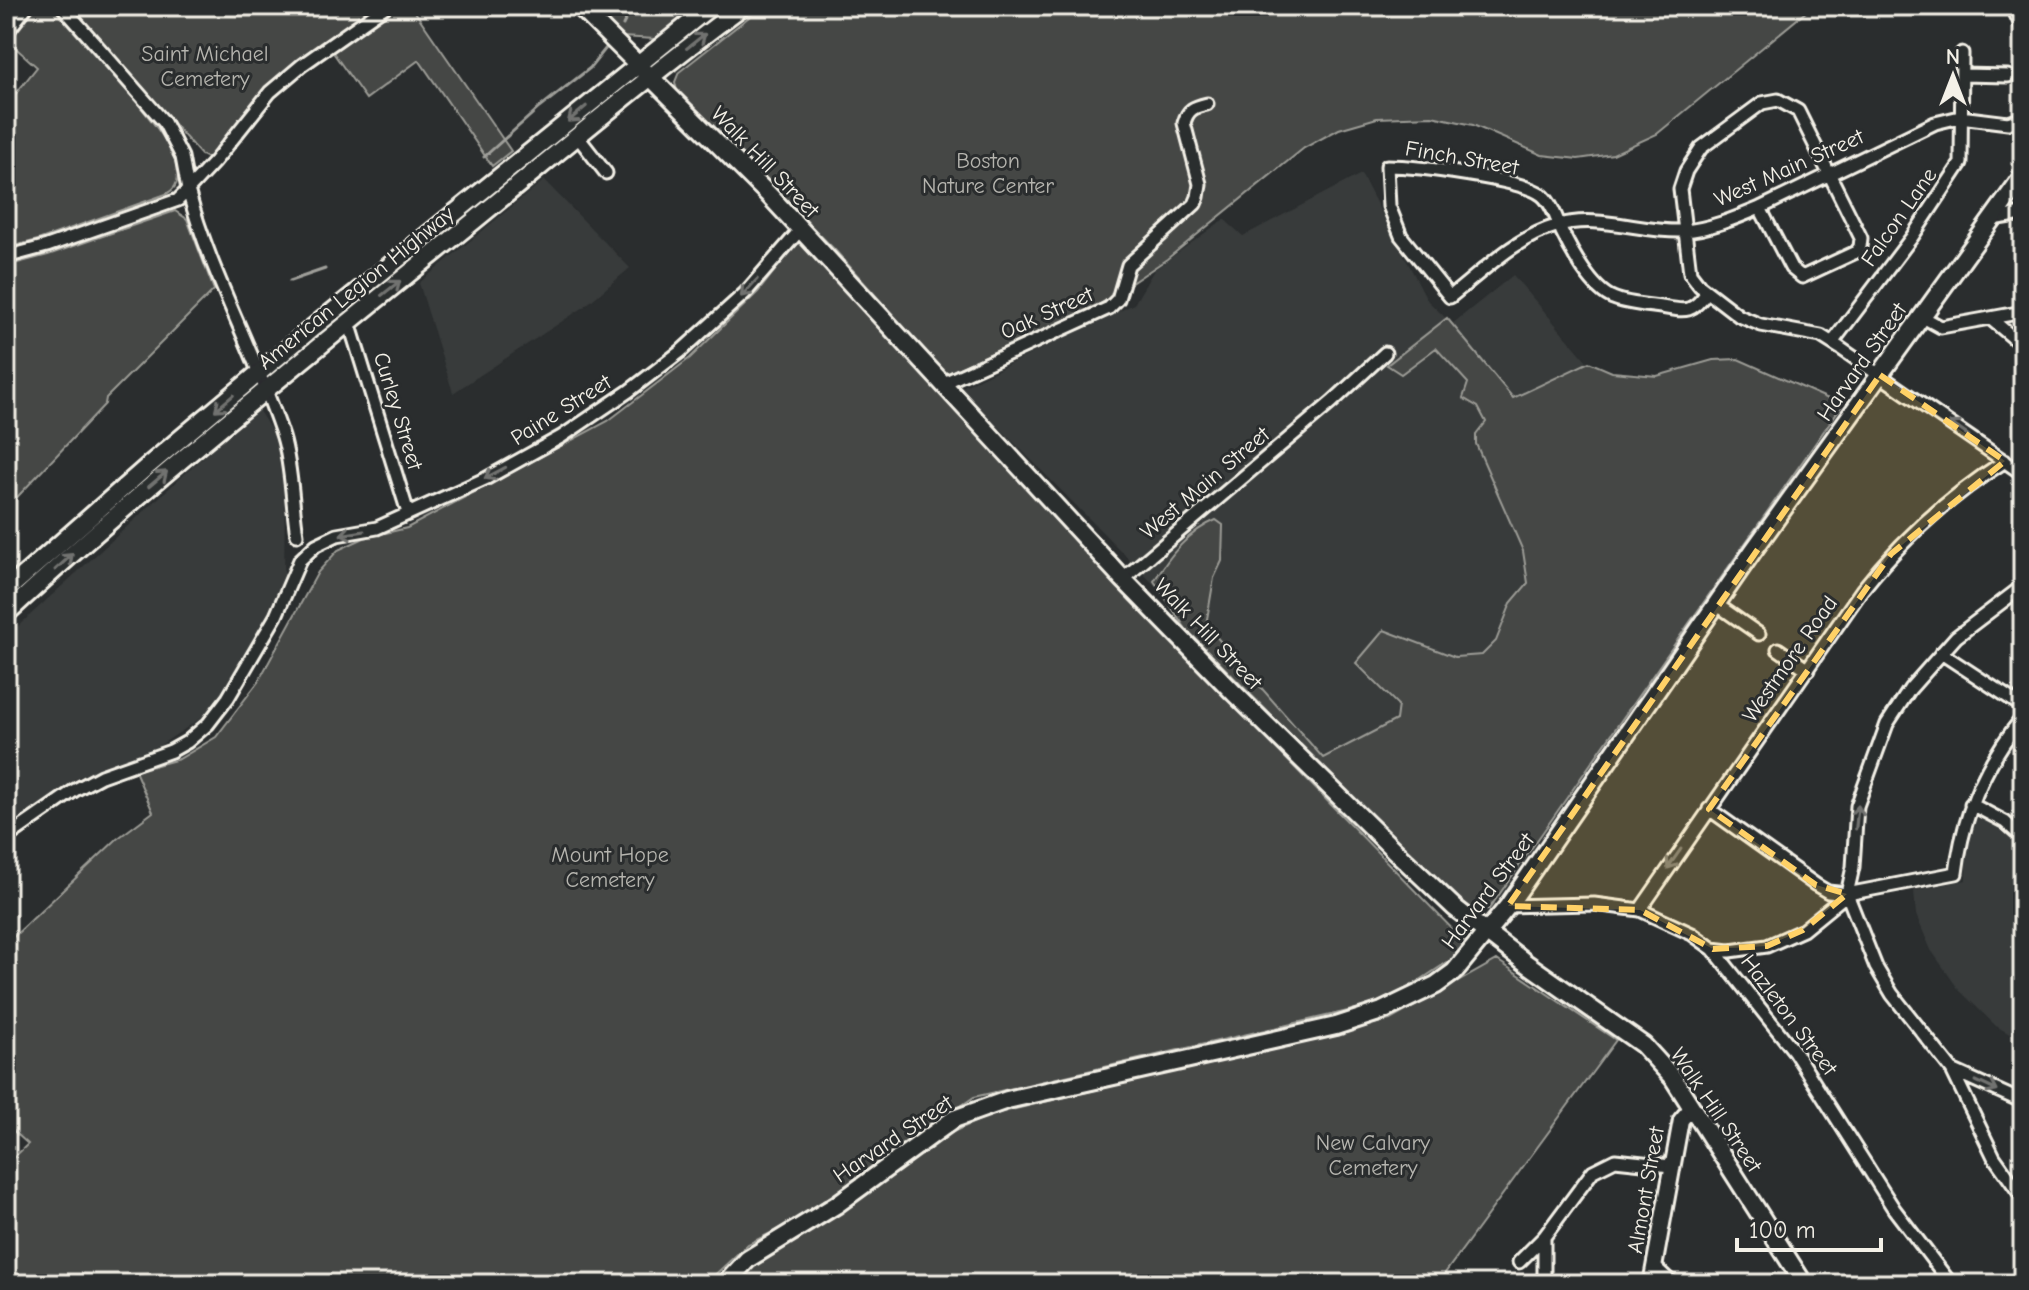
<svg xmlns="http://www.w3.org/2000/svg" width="2029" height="1290" viewBox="0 0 2029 1290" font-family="'Comic Neue',sans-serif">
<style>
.built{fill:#373a3a}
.green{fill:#444645;stroke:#9c9c96;stroke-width:2}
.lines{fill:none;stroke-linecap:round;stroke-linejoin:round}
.stream{stroke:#9f9f9a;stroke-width:3}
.minor-casing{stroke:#f4f1e8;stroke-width:17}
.tertiary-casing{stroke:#f4f1e8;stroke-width:20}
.secondary-casing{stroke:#f4f1e8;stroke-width:22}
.minor{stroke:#2a2d2e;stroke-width:11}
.tertiary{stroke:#2a2d2e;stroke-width:14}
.secondary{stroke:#2a2d2e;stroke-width:16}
.oneway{stroke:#71726f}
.marked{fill:#ffd166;fill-opacity:0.2;stroke:#ffd166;stroke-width:6;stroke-dasharray:16 10;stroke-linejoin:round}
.labels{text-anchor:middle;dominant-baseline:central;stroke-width:6;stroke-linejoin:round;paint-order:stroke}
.park-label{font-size:22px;fill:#b6b5af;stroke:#2a2d2e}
.street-label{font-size:22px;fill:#f4f1e8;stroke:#2a2d2e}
</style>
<rect width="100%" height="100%" fill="#2a2d2e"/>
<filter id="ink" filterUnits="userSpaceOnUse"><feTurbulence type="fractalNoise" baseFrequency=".0125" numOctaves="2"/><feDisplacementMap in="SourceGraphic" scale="16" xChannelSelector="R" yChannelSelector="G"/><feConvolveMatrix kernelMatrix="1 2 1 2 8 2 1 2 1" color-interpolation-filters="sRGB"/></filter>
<g filter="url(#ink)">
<path class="built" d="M 1361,174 L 1428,301 L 1452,324 L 1513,275 L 1683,473 L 1346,779 L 960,388 L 1134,304 L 1154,270 L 1224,219 L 1243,236 Z
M 544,180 L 630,268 L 584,307 L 453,393 L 419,283 Z
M 257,408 L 282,447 L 285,490 L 284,585 L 274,619 L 212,711 L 159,746 L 79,777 L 6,834 L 6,637 Z
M 1979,818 L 1986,818 L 2023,848 L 2023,1042 L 1996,1026 L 1959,990 L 1931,950 L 1916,915 L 1914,891 L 1966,880 L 1966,859 L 1969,837 L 1973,823 Z"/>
<path class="green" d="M 37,6 L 52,6 C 71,28 90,50 110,72 C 127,92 208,173 166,194 L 38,240 L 6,248 L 6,106 L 37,67 L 9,42 Z
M 70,6 L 376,6 L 282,74 L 250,106 L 214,155 L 207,158 L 201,155 Z
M 397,6 L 411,6 L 511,151 L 492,166 L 419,60 L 366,99 L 332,51 Z
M 592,6 L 701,6 L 655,39 L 622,37 Z
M 763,6 L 1813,6 L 1657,134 L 1613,154 L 1578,159 L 1542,155 L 1473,125 L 1432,116 L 1377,118 L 1339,129 L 1304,148 L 1167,259 L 1100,304 L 946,374 L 834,249 L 677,91 L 675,82 L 679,72 Z
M 175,211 L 187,219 L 214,290 L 106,398 L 105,404 L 6,509 L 6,266 L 48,255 Z
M 801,241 L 1135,604 L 1470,947 L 1387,1002 L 974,1097 L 793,1222 L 748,1244 L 705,1284 L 6,1284 L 6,1165 L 28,1144 L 6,1124 L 6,944 L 117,839 L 153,812 L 135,771 L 179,759 L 216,737 L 258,682 L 318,572 L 338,550 L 364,538 L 407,528 L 608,421 L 690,358 L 758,292 L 791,250 Z
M 1447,318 L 1513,398 L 1589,362 L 1612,372 L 1657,376 L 1713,360 L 1738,359 L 1842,405 L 1489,909 L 1467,913 L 1186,629 L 1154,581 C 1170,555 1189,531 1216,520 L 1223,525 L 1222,561 L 1214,578 L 1206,625 L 1323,758 L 1396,720 L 1398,705 L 1356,663 L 1384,630 L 1455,657 L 1482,655 L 1496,641 L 1511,603 L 1528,583 L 1523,551 L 1476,444 L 1476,435 L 1486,422 L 1478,407 L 1463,398 L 1468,383 L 1436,348 L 1401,374 L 1387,365 Z
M 1497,960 L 1616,1040 L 1437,1284 L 736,1284 L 757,1260 L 802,1237 L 875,1188 L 942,1137 L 990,1115 L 1390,1020 Z"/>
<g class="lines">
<path class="stream" d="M 623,25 L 632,6
M 484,157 L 539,108 L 590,68 L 606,48
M 290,281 L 325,269"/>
<g class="minor-casing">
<path id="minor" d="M 2012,6 L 2023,29
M 6,33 L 27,6
M 1962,75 L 2008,76
M 578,137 L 606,173
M 1760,208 L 1791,268 L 1802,277 L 1856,252 L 1860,247 L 1861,238 L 1798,111 L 1778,100 L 1762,103 L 1701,148 L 1686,171 L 1680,189 L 1690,273 L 1700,286 L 1739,316 L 1761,325 L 1821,336 L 1840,348 L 2023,474
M 1992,219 L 2023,214
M 6,257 L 47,246 L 178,200 L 188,190 L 182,157 L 164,122 L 62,6
M 1707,292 C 1692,314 1685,311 1661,307 C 1646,305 1627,304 1613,298 C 1592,290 1571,251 1562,232 C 1557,220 1552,203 1542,195 C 1522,179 1414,166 1387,166 L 1389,206 L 1401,236 L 1450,297 C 1483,271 1515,238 1556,226 C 1598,213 1641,233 1684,231 C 1710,229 1736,218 1760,208 L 1935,123 L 1960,117 L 2008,123 L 2023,118
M 1921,316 L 1941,327 L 2023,312
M 1991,319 L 2023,346
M 349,322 L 408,513
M 1832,343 L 1912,237 L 1961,163 L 1962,53
M 944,383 L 1109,308 L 1118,299 L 1128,265 L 1195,204 L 1198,197 L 1200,184 L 1184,123 C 1188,109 1194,107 1207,104
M 297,535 C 292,504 292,467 283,437 C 256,353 211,276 188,190 L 215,161 L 270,92 L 302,65 L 386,6
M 1123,579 L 1332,402 L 1385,353
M 2023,586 L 1956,637 L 1910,689 L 1887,724 L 1857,806 L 1853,867 L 1847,894 L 1876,967 L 1892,994 L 1952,1070 L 1994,1157 L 2023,1198
M 1716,604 L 1759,634
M 1778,649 L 1808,670
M 1941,653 L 2023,707
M 1971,804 L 2005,822 L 2023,838
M 1709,809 L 1816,885 L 1828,892 L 1847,894
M 6,838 L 75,790 L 101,776 L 171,751 L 187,742 L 208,724 L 228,698 L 276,616 L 300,560 L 316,545 L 337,535 L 377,528 L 487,478 L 561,437 L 629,391 L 680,352 L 745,293 L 801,229
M 1508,906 L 1594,904 L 1640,910 L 1692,934 L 1713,949 L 1794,1051 L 1894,1209 L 1951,1284
M 1640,910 L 1862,590 C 1903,538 1950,496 2005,461
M 1713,949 L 1730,951 L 1767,946 L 1803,930 L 1847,894 L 1956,873 C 1963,813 1985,763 2023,717
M 1952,1070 L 2023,1102
M 1519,1262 L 1544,1237 L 1593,1171 L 1615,1160 L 1671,1166
M 1654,1266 L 1673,1284
M 1544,1284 L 1544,1237"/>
</g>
<g class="tertiary-casing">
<path id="tertiary" d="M 1651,1284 L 1681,1120 L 1692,1107"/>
</g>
<g class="secondary-casing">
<path id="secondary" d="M 579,6 L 768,194 L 1123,579 L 1234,693 L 1395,851 L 1455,908 L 1526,963 L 1643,1045 L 1673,1078 L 1804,1284
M 6,591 L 149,465 L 310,330 L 711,6
M 6,614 C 138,492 278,380 417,267 C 526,180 631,89 743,6
M 725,1284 L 748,1259 L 836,1205 L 954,1119 L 1007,1100 L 1336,1026 L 1382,1011 L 1436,985 L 1454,972 L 1508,906 L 1753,551 L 2023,176"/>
</g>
<use href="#minor" class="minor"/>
<use href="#tertiary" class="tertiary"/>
<use href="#secondary" class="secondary"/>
</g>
<defs><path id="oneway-shaft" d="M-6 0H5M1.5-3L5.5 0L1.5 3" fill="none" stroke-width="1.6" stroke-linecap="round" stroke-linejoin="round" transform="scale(2)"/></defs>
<g class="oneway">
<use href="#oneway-shaft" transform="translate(696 41) rotate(-38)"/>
<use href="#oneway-shaft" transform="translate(577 114) rotate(140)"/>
<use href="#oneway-shaft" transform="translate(391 288) rotate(-38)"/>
<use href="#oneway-shaft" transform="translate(749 288) rotate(133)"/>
<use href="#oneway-shaft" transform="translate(224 403) rotate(140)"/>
<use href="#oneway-shaft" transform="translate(1959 429) rotate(-145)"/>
<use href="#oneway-shaft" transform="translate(495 473) rotate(152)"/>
<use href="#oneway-shaft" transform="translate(158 479) rotate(-40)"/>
<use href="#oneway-shaft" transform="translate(352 533) rotate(171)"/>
<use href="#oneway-shaft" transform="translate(64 562) rotate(-42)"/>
<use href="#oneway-shaft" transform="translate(1857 817) rotate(-84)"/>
<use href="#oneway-shaft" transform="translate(1674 859) rotate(125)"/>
<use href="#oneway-shaft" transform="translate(1987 1086) rotate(25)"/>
</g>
</g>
<path class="marked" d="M 1880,375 L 2005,461 L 1891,554 L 1709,809 L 1816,885 L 1847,894 L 1803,930 L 1767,946 L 1713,949 L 1640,910 L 1508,906 Z"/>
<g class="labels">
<g class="park-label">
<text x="205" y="54">Saint Michael<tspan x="205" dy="25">Cemetery</tspan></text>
<text x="988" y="161">Boston<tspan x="988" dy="25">Nature Center</tspan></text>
<text x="610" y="855">Mount Hope<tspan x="610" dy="25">Cemetery</tspan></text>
<text x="1373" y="1143">New Calvary<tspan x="1373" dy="25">Cemetery</tspan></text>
</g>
<g class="street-label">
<text transform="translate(1462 158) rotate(10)">Finch Street</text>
<text transform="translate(765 162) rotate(46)">Walk Hill Street</text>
<text transform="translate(1789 168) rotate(-24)">West Main Street</text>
<text transform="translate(1899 217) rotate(-55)">Falcon Lane</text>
<text transform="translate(356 288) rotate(-39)">American Legion Highway</text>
<text transform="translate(1047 313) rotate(-24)">Oak Street</text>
<text transform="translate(1862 362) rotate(-55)">Harvard Street</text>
<text transform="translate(561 410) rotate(-32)">Paine Street</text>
<text transform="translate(398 411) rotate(73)">Curley Street</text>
<text transform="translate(1205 483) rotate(-40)">West Main Street</text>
<text transform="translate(1208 634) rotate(46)">Walk Hill Street</text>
<text transform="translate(1790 659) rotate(-55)">Westmore Road</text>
<text transform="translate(1488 891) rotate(-53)">Harvard Street</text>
<text transform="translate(1789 1015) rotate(53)">Hazleton Street</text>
<text transform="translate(1716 1110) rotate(56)">Walk Hill Street</text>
<text transform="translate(893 1139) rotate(-34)">Harvard Street</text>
<text transform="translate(1646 1190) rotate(-80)">Almont Street</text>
</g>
</g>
<rect width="2029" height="1290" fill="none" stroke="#2a2d2e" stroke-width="32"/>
<rect x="16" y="16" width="1997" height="1258" fill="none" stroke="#f4f1e8" stroke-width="3" filter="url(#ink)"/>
<g transform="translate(1953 76)" stroke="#2a2d2e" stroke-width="6" paint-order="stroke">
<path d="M0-6L14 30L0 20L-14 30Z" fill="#f4f1e8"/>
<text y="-12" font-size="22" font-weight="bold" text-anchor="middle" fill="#f4f1e8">N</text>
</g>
<path d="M1737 1238v12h144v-12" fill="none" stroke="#f4f1e8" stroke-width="4"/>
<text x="1749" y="1238" font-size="24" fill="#f4f1e8" stroke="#2a2d2e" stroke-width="6" paint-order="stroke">100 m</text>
</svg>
